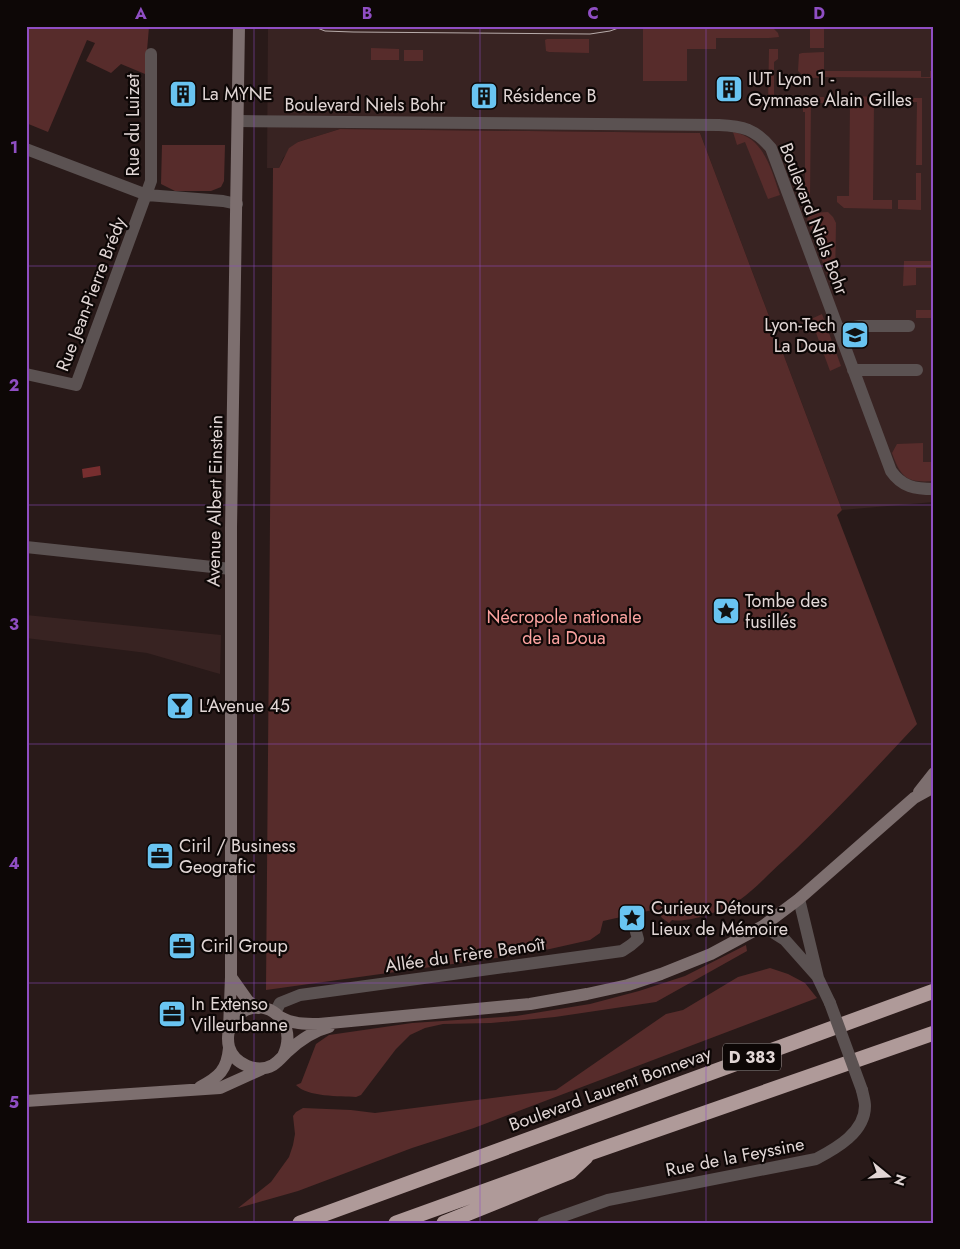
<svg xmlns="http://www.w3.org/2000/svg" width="960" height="1249" viewBox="0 0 960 1249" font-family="Jost,sans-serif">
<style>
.built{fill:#382322}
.green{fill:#572c2b}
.water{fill:#772e2f}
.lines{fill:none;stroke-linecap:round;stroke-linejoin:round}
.street{stroke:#5b5252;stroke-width:12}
.secondary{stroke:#7d6f6f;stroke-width:12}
.highway{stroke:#af9a99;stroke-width:15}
.tram{stroke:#b8acab;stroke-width:1}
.street-bridge{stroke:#5b5252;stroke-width:12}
.grid{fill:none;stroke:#8f4ec3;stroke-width:1;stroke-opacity:0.55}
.labels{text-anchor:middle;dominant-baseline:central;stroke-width:4.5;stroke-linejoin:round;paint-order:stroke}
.shield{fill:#0d0706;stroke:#a19897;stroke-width:1}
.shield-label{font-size:16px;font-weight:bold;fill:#e1d6d5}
.poi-label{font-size:18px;fill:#e1d6d5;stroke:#0d0706;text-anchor:start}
.street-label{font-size:18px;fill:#e1d6d5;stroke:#0d0706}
.park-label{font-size:18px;fill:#fca3a0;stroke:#0d0706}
.neatline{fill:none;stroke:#8f4ec3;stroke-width:2}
.grid-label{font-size:16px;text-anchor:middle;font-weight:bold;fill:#8f4ec3}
</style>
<rect width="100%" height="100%" fill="#291a19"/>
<path class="built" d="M 268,26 L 934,26 L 934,502 L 842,510 L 700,133 L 340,129 L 298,142 L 283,158 L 279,168 L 267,168 Z
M 26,615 L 221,635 L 220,674 L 147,653 L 26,638 Z"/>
<path class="green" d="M 26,26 L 149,27 L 145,74 L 121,64 L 111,73 L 86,61 L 95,43 L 87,40 L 48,132 L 26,123 Z
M 643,26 L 774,26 L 774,29 L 778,33 L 779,37 L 769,38 L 716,38 L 716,49 L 687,49 L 687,81 L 643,81 Z
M 810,26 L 824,26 L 824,48 L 810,48 Z
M 547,39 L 589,39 L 589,53 L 549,52 L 546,51 L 545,40 Z
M 371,48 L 399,49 L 399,60 L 371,60 Z
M 769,49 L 778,49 L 778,59 L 774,62 L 774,99 L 778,99 L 778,104 L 768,104 Z
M 404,50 L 423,50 L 423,61 L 404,61 Z
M 824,52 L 824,71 L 921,71 L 921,77 L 930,77 L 930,71 L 934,71 L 934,78 L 827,77 C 815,78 807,80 798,71 L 799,54 L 802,53 Z
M 837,96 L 892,97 L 892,102 L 874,102 L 873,200 L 892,200 L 892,209 L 844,208 L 837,202 L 837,196 L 849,196 L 850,103 L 836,103 Z
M 806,97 L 824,97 L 824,103 L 811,103 L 810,198 L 805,198 L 805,112 L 803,112 L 803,100 Z
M 904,98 L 922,98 L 922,165 L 916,165 L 917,102 L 904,102 Z
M 340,129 L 700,133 L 842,510 L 837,515 L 917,724 C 873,771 830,818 783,861 C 767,875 752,893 733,904 C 719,912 688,923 672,920 L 669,923 L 662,918 L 657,909 L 603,921 L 600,933 L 590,940 L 532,953 L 266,990 L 273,168 L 279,168 L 289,148 L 298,142 Z
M 733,132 C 764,137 771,169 780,195 L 768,199 L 745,142 L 737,145 Z
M 162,145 L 225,145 L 224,181 L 221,187 L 211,191 L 175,191 L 161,184 Z
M 916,173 L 921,173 L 921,210 L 898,209 L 898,200 L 916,200 Z
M 828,212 L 833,217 L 836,223 L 835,283 L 831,285 L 807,219 L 811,213 Z
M 904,261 L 934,261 L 934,268 L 916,268 L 916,285 L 903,286 Z
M 916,310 L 934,310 L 934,318 L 916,318 Z
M 822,314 L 841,366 L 830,371 L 811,319 Z
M 923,443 L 923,462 L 934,462 L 934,481 C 907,483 901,478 892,453 L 897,444 Z
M 746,945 L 747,951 L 656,1002 L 555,1017 L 491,1023 L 443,1024 L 425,1028 L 410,1035 L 396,1049 L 361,1095 L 356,1097 C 340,1096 307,1097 296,1085 L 301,1083 L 316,1044 L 329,1035 L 412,1023 L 516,1016 L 590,1004 L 639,991 L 685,976 Z
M 770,968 L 788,974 L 805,983 L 817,998 L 474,1128 L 412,1148 L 298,1191 L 238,1208 L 271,1182 L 289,1157 L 293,1145 L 295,1134 L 293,1116 L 296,1112 L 303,1108 L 351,1110 L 375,1113 L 556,1090 L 666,1014 L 683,1010 L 738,977 Z"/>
<path class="water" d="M 100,466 L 101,475 L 83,478 L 82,469 Z"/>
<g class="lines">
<path class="street" d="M 238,121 L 719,125 C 743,126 755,129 771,148 L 891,471 C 902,487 915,489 934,489
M 26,149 L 147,195 L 223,201 L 237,204
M 838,330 L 860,326 L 909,326
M 853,370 L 917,370
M 26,374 L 76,385 L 151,181 L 151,54
M 26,547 L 231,569
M 799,899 L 818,978 L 830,1003
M 763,926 L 785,940 L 817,976
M 275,1013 L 280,1003 L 300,995 L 622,951 L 631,945 L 638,939 L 631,914
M 543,1223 L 608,1200 L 816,1159 C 837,1148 865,1132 865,1106 C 865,1101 863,1095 862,1090"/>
<path class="secondary" d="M 919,792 L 934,773
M 231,977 L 248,1001 L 258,1008
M 280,1017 C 292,1024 305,1024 319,1024 L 530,1004 L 587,994 L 628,985 L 661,974 L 711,954 L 763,926 L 799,899 L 914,798 L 934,787
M 229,1029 L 231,977 L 231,528 L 239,26
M 283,1056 C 302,1016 255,990 233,1021 C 228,1028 227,1039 229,1047 C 234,1064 257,1074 273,1065 C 278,1062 283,1056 287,1052 C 299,1041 313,1031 329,1027
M 200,1087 C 219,1077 227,1070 229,1048
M 26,1101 L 220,1088 L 262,1069"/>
<path class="highway" d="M 300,1223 L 934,991
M 396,1223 L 593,1152 L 934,1033
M 444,1223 L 570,1172 L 586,1157"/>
<path class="tram" d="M 312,26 L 325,31 L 353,32 L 590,34 L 610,31 L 624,26"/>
<path class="street-bridge" d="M 830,1003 L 862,1090"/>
</g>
<path class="grid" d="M 254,26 L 254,1223M 480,26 L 480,1223M 706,26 L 706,1223M 26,266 L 934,266M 26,505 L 934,505M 26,744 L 934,744M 26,983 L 934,983"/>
<defs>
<g id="building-square" transform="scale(1.4375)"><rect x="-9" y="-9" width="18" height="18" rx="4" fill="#69c4f1" stroke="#0d0706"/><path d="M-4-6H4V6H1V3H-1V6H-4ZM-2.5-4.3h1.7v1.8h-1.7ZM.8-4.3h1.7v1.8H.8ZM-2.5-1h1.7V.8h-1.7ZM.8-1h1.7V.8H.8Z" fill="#111"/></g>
<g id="university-square" transform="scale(1.4375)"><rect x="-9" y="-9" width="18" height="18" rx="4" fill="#69c4f1" stroke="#0d0706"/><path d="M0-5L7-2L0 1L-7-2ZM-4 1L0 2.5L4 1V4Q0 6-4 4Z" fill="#111"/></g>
<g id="sight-square" transform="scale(1.4375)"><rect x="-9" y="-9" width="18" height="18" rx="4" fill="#69c4f1" stroke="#0d0706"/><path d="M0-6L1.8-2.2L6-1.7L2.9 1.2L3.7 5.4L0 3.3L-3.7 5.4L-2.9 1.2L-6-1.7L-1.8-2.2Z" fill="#111"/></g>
<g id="bar-square" transform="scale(1.4375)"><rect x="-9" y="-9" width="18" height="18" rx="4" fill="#69c4f1" stroke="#0d0706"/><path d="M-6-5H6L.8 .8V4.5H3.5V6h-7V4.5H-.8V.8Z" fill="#111"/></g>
<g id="office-square" transform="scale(1.4375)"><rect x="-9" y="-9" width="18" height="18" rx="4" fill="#69c4f1" stroke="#0d0706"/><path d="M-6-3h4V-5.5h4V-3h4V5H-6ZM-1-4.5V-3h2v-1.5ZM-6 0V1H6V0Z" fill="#111"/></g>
</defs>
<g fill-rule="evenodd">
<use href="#building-square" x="729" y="89"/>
<use href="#building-square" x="183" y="94"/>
<use href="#building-square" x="484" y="96"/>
<use href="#university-square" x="855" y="335"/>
<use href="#sight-square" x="726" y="611"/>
<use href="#bar-square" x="180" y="706"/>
<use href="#office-square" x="160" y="856"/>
<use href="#sight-square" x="632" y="918"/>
<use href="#office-square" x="182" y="946"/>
<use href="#office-square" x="172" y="1014"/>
</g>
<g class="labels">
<rect class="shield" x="723" y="1043.5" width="58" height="27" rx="4"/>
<g class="shield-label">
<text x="752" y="1057">D 383</text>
</g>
<g class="poi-label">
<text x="748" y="79">IUT Lyon 1 -<tspan x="748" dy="21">Gymnase Alain Gilles</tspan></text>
<text x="202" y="94">La MYNE</text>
<text x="503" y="96">Résidence B</text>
<text x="836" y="325" text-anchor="end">Lyon-Tech<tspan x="836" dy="21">La Doua</tspan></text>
<text x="745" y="601">Tombe des<tspan x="745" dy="21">fusillés</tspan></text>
<text x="199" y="706">L'Avenue 45</text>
<text x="179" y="846">Ciril / Business<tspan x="179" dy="21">Geografic</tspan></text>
<text x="651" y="908">Curieux Détours -<tspan x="651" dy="21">Lieux de Mémoire</tspan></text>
<text x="201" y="946">Ciril Group</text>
<text x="191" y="1004">In Extenso<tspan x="191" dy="21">Villeurbanne</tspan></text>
</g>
<g class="street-label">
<text x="365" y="105">Boulevard Niels Bohr</text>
<text transform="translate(133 125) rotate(-90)">Rue du Luizet</text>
<text transform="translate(814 219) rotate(69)">Boulevard Niels Bohr</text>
<text transform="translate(91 294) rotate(-69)">Rue Jean-Pierre Brédy</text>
<text transform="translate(215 501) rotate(-89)">Avenue Albert Einstein</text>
<text transform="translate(465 955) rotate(-8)">Allée du Frère Benoît</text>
<text transform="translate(610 1089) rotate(-20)">Boulevard Laurent Bonnevay</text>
<text transform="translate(735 1157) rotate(-11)">Rue de la Feyssine</text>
</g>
<g class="park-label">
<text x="564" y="617">Nécropole nationale<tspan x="564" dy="21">de la Doua</tspan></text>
</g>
</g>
<rect width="960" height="1249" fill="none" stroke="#0d0706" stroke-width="55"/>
<g transform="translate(888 1176) rotate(108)" stroke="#0d0706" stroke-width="4" paint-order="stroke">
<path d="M0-4L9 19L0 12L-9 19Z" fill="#e1d6d5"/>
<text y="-8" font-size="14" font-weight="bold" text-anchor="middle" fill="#e1d6d5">N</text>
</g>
<rect x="28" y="28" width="904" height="1194" class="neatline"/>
<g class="grid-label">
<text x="141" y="19">A</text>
<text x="367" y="19">B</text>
<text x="593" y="19">C</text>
<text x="819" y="19">D</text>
<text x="14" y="153">1</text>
<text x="14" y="391">2</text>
<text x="14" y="630">3</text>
<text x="14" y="869">4</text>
<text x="14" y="1108">5</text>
</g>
</svg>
